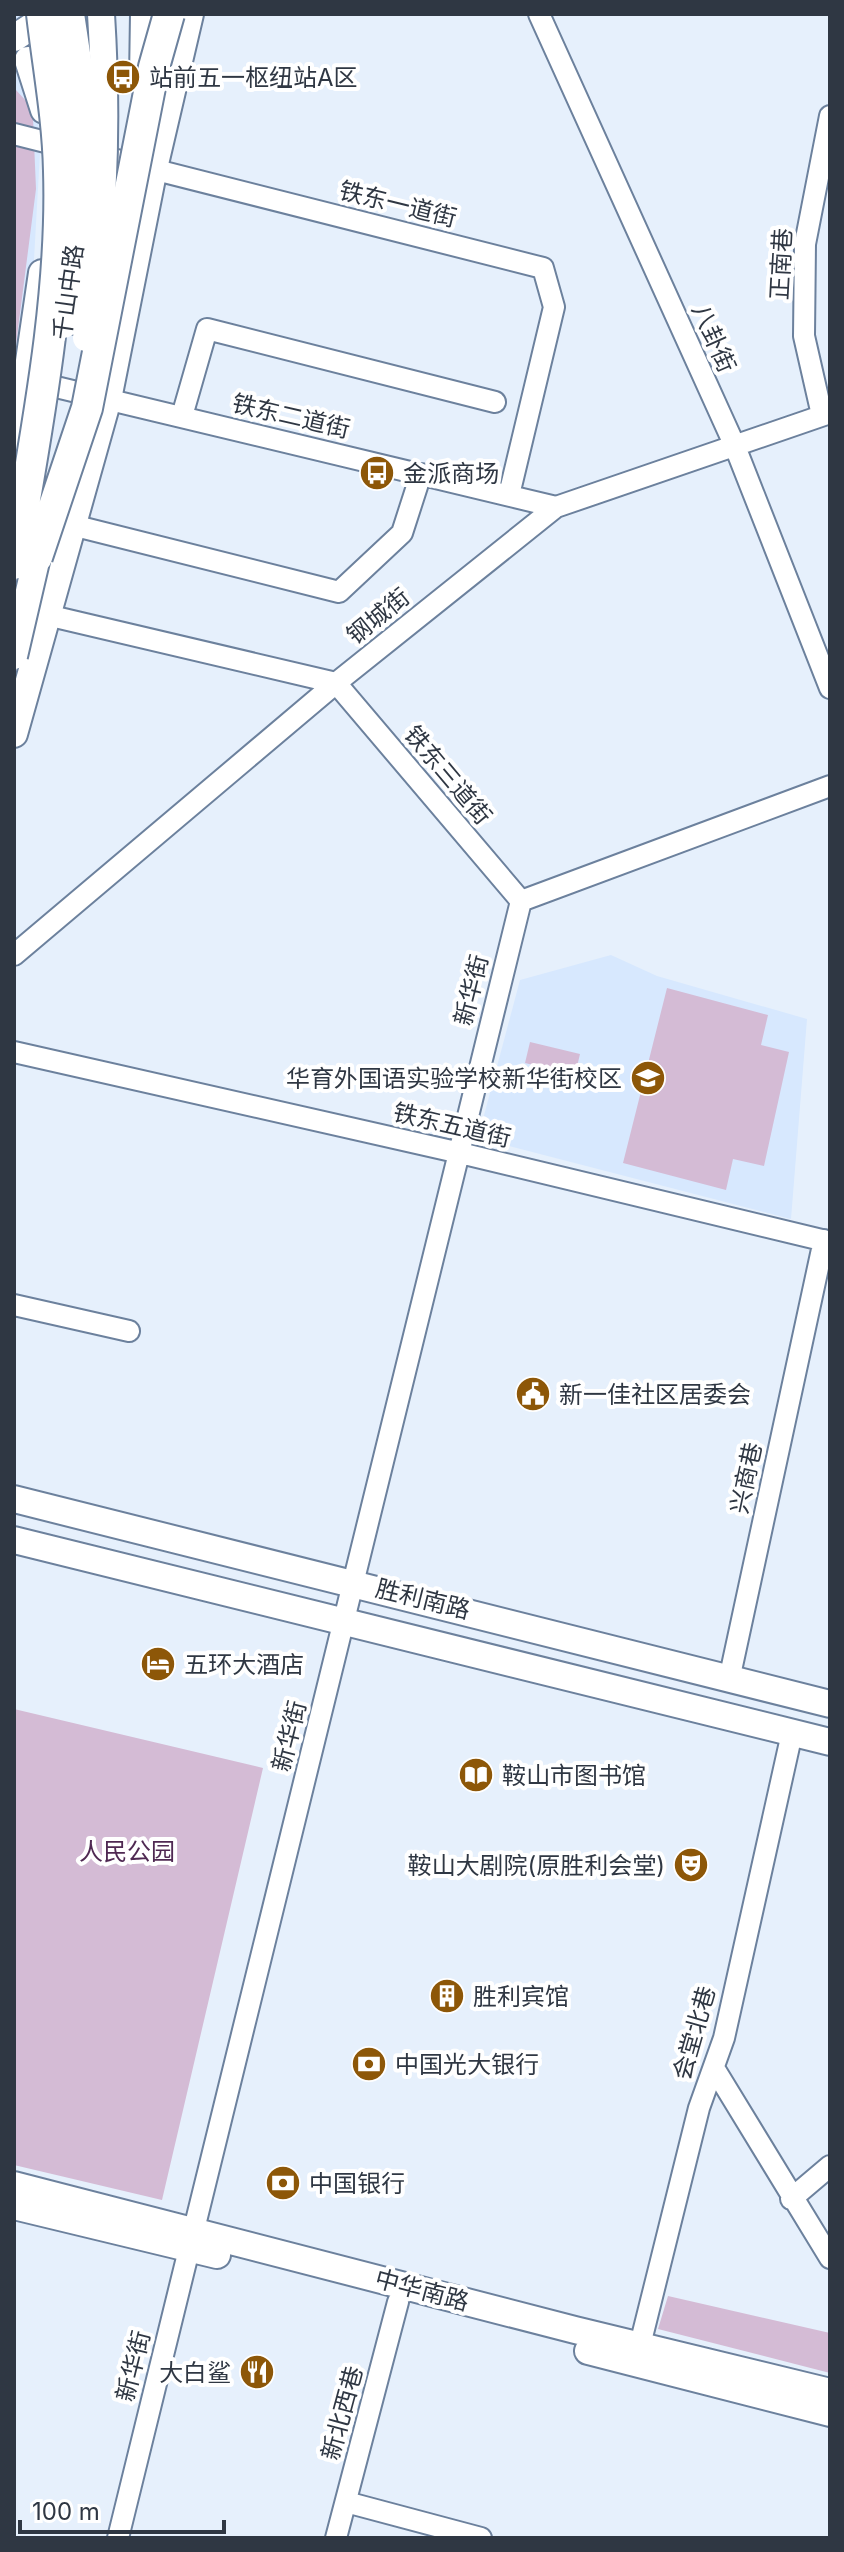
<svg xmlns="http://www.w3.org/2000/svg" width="844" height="2552" viewBox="0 0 844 2552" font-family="Inter,'Noto Sans SC',sans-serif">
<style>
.built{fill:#d7e8fe}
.green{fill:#d4bbd5}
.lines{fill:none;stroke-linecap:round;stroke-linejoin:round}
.minor-casing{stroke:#6c819d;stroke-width:24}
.major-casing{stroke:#6c819d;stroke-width:30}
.highway-casing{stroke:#6c819d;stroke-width:34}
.minor{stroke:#fff;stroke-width:20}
.major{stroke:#fff;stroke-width:26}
.highway{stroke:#fff;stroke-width:30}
.major-bridge-casing{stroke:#6c819d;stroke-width:30;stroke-linecap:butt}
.highway-bridge-casing{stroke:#6c819d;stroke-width:34;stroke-linecap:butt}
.major-bridge{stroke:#fff;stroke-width:26}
.highway-bridge{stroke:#fff;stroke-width:30}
.labels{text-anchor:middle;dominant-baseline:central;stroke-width:8;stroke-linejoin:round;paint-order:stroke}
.poi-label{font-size:24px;fill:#2f3743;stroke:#fff;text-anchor:start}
.street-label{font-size:24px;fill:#2f3743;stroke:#fff}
.park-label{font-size:24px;fill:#4f2852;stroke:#fff}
</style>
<rect width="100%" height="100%" fill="#e6f0fc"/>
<path class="built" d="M 14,14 L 33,14 L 40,153 L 32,295 L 14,406 Z
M 611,955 L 657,976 L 807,1019 L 791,1219 L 478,1138 L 520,980 Z"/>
<path class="green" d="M 16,90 L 27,102 L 33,118 L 36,189 L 15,352 Z
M 667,988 L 768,1015 L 761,1045 L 789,1052 L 764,1166 L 733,1159 L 726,1190 L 623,1163 Z
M 530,1042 L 580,1054 L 575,1075 L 525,1063 Z
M 14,1709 L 263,1768 L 162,2200 L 14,2165 Z
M 668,2296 L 830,2333 L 830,2373 L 658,2329 Z"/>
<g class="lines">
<g class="minor-casing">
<path id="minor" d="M 539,14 L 734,444 L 830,688
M 14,134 L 543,268 L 554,307 L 509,495
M 31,381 L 556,507
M 822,415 L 804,336 L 805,244 L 830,116
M 182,416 L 207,329 L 495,402
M 72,525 L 339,592 L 402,533 L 421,474
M 34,612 L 336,683 L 521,901
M 521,901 L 830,786
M 14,955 L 336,683 L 556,507 L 830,413
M 14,1052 L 456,1152 L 830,1242
M 14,1305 L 129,1331
M 729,1680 L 824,1240
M 714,2068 L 830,2258
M 791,2199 L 830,2166
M 640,2345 L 699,2108 L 724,2038 L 792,1733
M 346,2502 L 481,2538
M 118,2538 L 521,901
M 336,2538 L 398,2302"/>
</g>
<g class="major-casing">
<path id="major" d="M 14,38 L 51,14
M 28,60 L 44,110
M 14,463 L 42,273
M 14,734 L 108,399 L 154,168 L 190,14
M 14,1499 L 830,1704
M 14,1540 L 830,1742
M 14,2185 L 575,2330 L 830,2392
M 14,2206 L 217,2255
M 588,2351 L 830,2413"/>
</g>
<g class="highway-casing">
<path id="highway" d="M 145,79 L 146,14"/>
</g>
<use href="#minor" class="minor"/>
<use href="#major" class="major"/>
<use href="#highway" class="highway"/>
<g class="major-bridge-casing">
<path id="major-bridge" d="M 64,325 L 80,205 L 81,81
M 86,338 C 105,229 108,124 101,14
M 14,656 L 37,557"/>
</g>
<g class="highway-bridge-casing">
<path id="highway-bridge" d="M 69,14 L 82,100
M 37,557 L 87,408 L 154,67 L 169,14
M 14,564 C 35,437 63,300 59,171 C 58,119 48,66 42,14"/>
</g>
<use href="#major-bridge" class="major-bridge"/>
<use href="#highway-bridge" class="highway-bridge"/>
</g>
<defs>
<g id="bus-disc" transform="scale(1.8)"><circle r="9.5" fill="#8d5708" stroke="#fff"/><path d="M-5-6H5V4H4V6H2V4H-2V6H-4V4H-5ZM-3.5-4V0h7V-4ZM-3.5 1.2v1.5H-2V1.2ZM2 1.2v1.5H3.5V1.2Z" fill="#fff"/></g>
<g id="school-disc" transform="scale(1.8)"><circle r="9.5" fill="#8d5708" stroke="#fff"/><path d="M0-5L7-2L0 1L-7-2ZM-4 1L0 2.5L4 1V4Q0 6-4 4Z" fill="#fff"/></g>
<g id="civic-disc" transform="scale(1.8)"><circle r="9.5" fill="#8d5708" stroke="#fff"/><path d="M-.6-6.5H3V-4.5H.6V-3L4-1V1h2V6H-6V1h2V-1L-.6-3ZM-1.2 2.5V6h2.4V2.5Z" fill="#fff"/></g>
<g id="hotel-disc" transform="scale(1.8)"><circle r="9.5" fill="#8d5708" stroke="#fff"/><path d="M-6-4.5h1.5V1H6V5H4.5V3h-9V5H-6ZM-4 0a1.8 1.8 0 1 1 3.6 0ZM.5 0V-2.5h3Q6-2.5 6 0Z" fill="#fff"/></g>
<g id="library-disc" transform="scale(1.8)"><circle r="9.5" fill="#8d5708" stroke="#fff"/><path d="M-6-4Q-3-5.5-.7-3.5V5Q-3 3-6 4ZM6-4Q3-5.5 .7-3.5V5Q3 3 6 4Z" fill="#fff"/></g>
<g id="theatre-disc" transform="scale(1.8)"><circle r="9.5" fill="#8d5708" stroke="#fff"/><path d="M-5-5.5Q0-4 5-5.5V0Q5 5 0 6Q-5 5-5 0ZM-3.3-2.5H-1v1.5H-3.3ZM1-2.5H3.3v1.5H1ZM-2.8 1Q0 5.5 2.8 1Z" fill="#fff"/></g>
<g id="building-disc" transform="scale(1.8)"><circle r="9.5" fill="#8d5708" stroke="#fff"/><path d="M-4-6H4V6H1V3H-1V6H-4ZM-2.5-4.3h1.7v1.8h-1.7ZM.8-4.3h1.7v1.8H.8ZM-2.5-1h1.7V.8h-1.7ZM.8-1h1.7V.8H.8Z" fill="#fff"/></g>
<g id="bank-disc" transform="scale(1.8)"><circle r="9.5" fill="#8d5708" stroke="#fff"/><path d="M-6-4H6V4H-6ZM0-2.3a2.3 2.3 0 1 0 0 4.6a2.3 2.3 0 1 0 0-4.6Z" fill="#fff"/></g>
<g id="restaurant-disc" transform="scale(1.8)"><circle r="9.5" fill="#8d5708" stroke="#fff"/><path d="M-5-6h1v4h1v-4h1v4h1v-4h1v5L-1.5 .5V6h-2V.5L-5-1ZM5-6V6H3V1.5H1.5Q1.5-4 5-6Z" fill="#fff"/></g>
</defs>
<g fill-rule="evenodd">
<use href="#bus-disc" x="123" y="77"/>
<use href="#bus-disc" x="377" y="473"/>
<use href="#school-disc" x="648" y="1078"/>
<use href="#civic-disc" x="533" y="1394"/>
<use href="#hotel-disc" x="158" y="1664"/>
<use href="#library-disc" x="476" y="1775"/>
<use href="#theatre-disc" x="691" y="1865"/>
<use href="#building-disc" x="447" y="1996"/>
<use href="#bank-disc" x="369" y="2064"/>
<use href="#bank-disc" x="283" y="2183"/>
<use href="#restaurant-disc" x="257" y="2372"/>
</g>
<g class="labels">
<g class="poi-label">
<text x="149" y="77">站前五一枢纽站A区</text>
<text x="403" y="473">金派商场</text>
<text x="622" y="1078" text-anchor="end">华育外国语实验学校新华街校区</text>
<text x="559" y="1394">新一佳社区居委会</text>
<text x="184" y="1664">五环大酒店</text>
<text x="502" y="1775">鞍山市图书馆</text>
<text x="665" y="1865" text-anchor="end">鞍山大剧院(原胜利会堂)</text>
<text x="473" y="1996">胜利宾馆</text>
<text x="395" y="2064">中国光大银行</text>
<text x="309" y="2183">中国银行</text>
<text x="231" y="2372" text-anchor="end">大白鲨</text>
</g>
<g class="street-label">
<text transform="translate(398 204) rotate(14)">铁东一道街</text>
<text transform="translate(781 264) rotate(-87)">正南巷</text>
<text transform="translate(68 292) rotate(-82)">千山中路</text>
<text transform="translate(714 338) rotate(66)">八卦街</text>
<text transform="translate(291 416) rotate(13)">铁东二道街</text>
<text transform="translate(378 616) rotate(-39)">钢城街</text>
<text transform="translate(448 775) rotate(50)">铁东三道街</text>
<text transform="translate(471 990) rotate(-76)">新华街</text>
<text transform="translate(452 1125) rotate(13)">铁东五道街</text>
<text transform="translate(746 1478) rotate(-78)">兴商巷</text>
<text transform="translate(423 1599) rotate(14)">胜利南路</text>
<text transform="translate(289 1736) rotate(-76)">新华街</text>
<text transform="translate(694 2033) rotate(-74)">会堂北巷</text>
<text transform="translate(422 2290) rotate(15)">中华南路</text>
<text transform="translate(133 2366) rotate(-76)">新华街</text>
<text transform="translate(342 2413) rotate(-75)">新北西巷</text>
</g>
<g class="park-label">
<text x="127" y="1851">人民公园</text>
</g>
</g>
<rect width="844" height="2552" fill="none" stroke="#2f3743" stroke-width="32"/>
<path d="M20 2520v12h204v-12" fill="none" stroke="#2f3743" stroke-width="4"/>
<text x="32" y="2520" font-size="24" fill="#2f3743" stroke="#ffffff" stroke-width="6" paint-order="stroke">100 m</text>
</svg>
